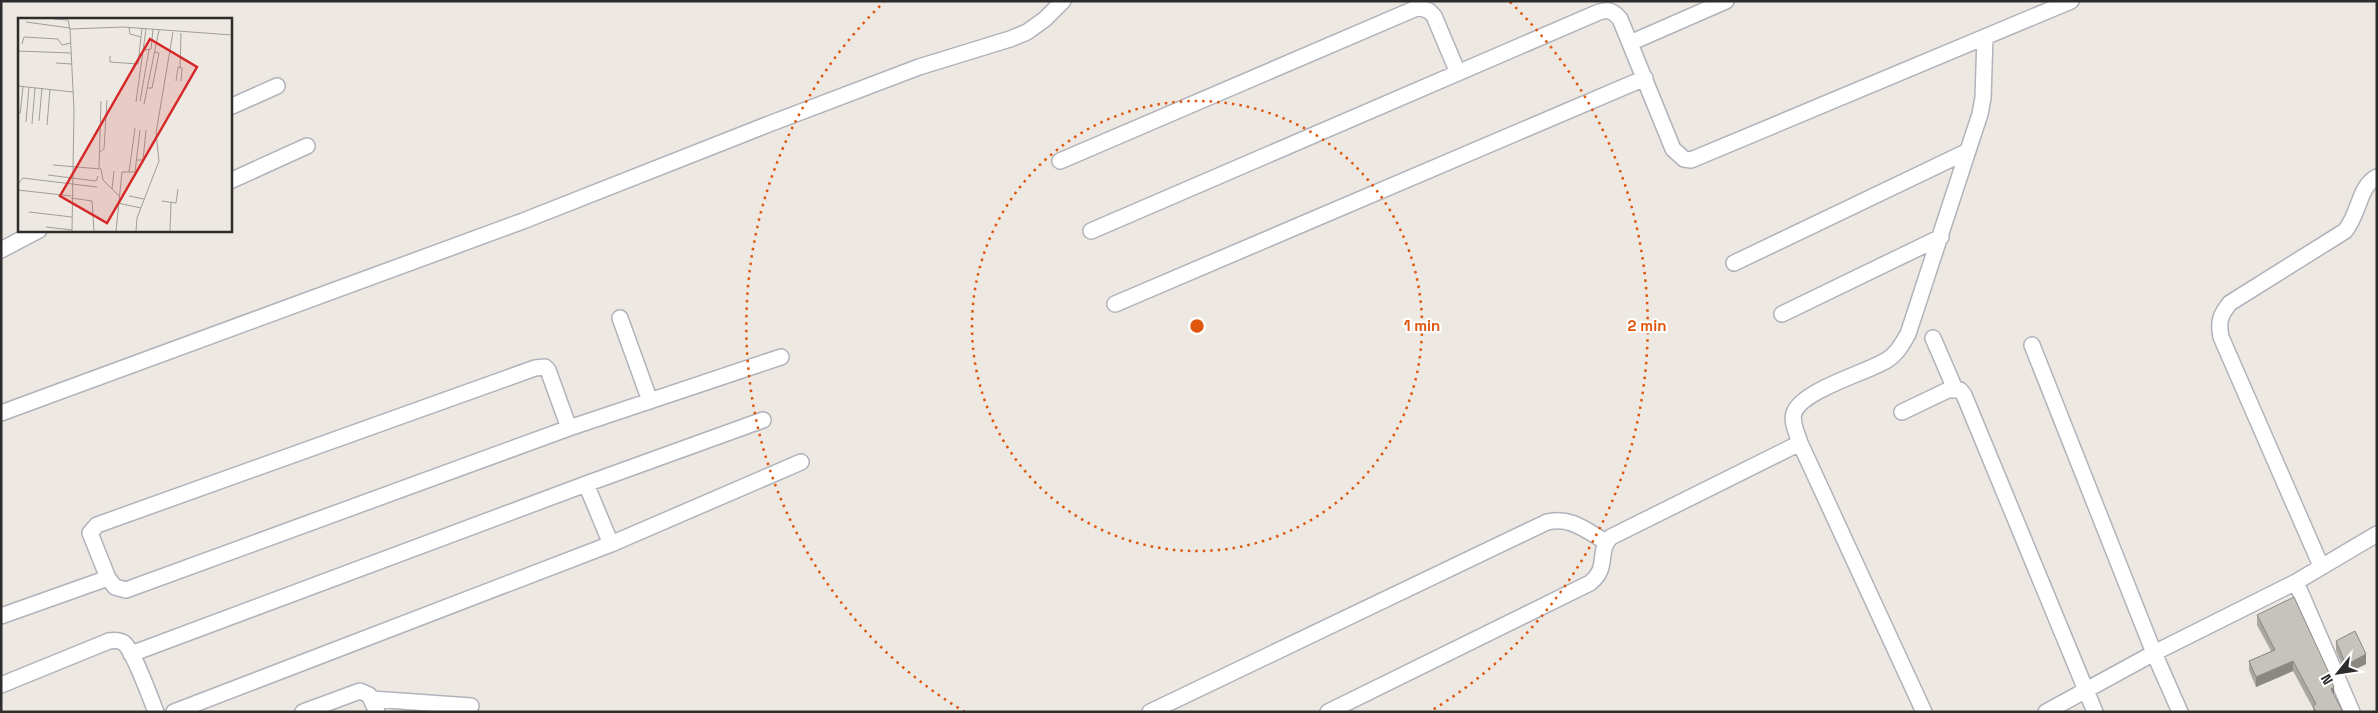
<svg xmlns="http://www.w3.org/2000/svg" width="2378" height="713" viewBox="0 0 2378 713" font-family="'Space Grotesk',sans-serif">
<style>
.lines{fill:none;stroke-linecap:round;stroke-linejoin:round}
.minor-casing{stroke:#b1b2bc;stroke-width:18}
.minor{stroke:#fff;stroke-width:15}
.wall{fill:#aaa7a2}
.shaded-wall{fill:#8b8884}
.building{fill:#c6c2bc;stroke:#8b8884}
.ring{fill:none;stroke:#df570e;stroke-width:2.5;stroke-dasharray:2.5 5}
.inset-road{fill:none;stroke:#a09d99;stroke-width:1}
.view{fill:#d62828;fill-opacity:0.15;stroke:#d62828;stroke-width:2.5}
.inset-edge{fill:none;stroke:#2d2d2d;stroke-width:2.5}
.centre{fill:#df570e;stroke:#fff;stroke-width:2.5}
.ring-label{font-size:15px;text-anchor:middle;font-weight:bold;fill:#df570e;stroke:#fff;stroke-width:4.5;stroke-linejoin:round;paint-order:stroke}
</style>
<rect width="100%" height="100%" fill="#ede8e1"/>
<g class="lines">
<g class="minor-casing">
<path id="minor" d="M 1630,43 L 1726,1
M 230,107 L 277,86
M 1060,161 L 1419,7 L 1429,11 L 1434,16 L 1458,73
M 230,181 L 307,146
M 1091,231 L 1599,12 C 1609,9 1613,11 1620,19 L 1673,149 L 1684,159 L 1691,160 L 2071,1
M 1,250 L 39,230
M 1734,263 L 1968,151
M 1115,304 L 1645,78
M 1782,314 L 1941,237
M 620,318 L 650,401
M 1933,338 L 1955,389
M 2032,345 L 2154,653 L 2180,712
M 1902,412 L 1948,390 L 1960,390 L 1964,395 L 2095,712
M 1,413 L 523,221 L 769,124 L 919,67 L 1010,39 L 1027,32 L 1045,19 L 1063,1
M 586,484 L 611,544
M 2321,566 L 2221,337 C 2218,322 2220,315 2230,303 L 2345,231 C 2360,213 2358,187 2377,177
M 108,578 L 90,533 L 97,525 L 535,368 L 545,367 L 548,370 L 569,428
M 2296,582 L 2352,712
M 1,616 L 108,578 L 115,587 L 126,590 L 569,428 L 781,357
M 131,654 L 586,484 L 763,420
M 1,685 L 109,641 C 115,640 119,640 124,643 C 134,652 150,697 156,712
M 372,699 L 471,706
M 174,712 L 611,544 L 801,462
M 303,712 L 360,691 L 369,695 L 377,712
M 1150,712 L 1547,522 C 1570,516 1587,531 1606,542
M 1328,712 L 1590,583 C 1610,567 1596,552 1611,537 L 1800,443
M 1924,712 L 1800,443 C 1797,433 1791,422 1794,413 C 1802,390 1866,373 1887,360 C 1897,354 1902,344 1908,334 L 1980,114 L 1983,98 L 1985,37
M 2046,712 L 2154,653 L 2296,582 L 2377,534"/>
</g>
<use href="#minor" class="minor"/>
</g>
<path class="wall" d="M 2257,615 L 2329,678 L 2334,695 L 2343,712 L 2313,712 L 2313,708 L 2293,671 L 2256,687 L 2249,670 L 2249,661 L 2271,651 L 2257,625 Z
M 2336,641 L 2366,664 L 2346,674 L 2336,651 Z"/>
<path class="shaded-wall" d="M 2366,654 L 2366,664 L 2346,674 L 2346,665 Z
M 2293,661 L 2293,671 L 2256,687 L 2256,677 Z
M 2334,687 L 2334,697 L 2331,689 Z"/>
<path class="building" d="M 2294,597 L 2329,673 L 2328,674 L 2334,687 L 2331,689 L 2343,712 L 2316,712 L 2313,706 L 2316,704 L 2293,661 L 2256,677 L 2249,661 L 2275,650 L 2257,615 Z
M 2355,631 L 2366,654 L 2346,665 L 2336,641 Z"/>
<g class="ring">
<circle cx="1197" cy="326" r="225"/>
<path d="M965 712A450 450 0 0 1 884 2M1510 2A450 450 0 0 1 1429 712"/>
</g>
<g transform="translate(18 18)">
<rect width="214" height="214" fill="#ede8e1"/>
<path class="inset-road" d="M 36,1 L 50,2 L 52,11 L 56,92 L 54,213M 8,4 L 52,10M 111,9 L 112,16 L 123,19M 52,11 L 105,9 L 214,17M 4,26 L 6,19 L 40,21 L 44,27 L 53,25M 126,32 L 133,31 L 135,11M 0,33 L 53,35M 92,38 L 92,44 L 120,46 L 124,10M 38,45 L 54,46M 162,50 L 163,15M 158,63 L 160,49 L 164,50 L 163,63M 0,68 L 55,74M 129,70 L 134,70 L 141,35 L 137,34M 122,83 L 131,32M 118,84 L 128,11M 126,86 L 141,12M 2,96 L 5,69M 21,103 L 24,70M 8,104 L 11,69M 14,106 L 17,70M 29,107 L 32,71M 82,134 L 86,131 L 89,82M 119,142 L 125,142 L 128,112M 35,147 L 83,151 L 85,162 L 101,178M 81,150 L 83,83M 111,154 L 117,110M 30,157 L 78,163 L 80,158M 0,166 L 5,160 L 79,169M 94,171 L 96,153M 0,172 L 53,178M 111,178 L 126,181M 53,180 L 74,183 L 76,213M 144,183 L 158,185 L 160,171M 100,185 L 123,190M 11,194 L 54,199M 28,209 L 54,212M 98,213 L 104,154 L 117,154 L 122,112M 118,213 L 119,200 L 141,143 L 138,115 L 155,14M 152,213 L 153,184"/>
<path class="view" d="M 132,21 L 179,49 L 89,205 L 42,178 Z"/>
<rect width="214" height="214" class="inset-edge"/>
</g>
<circle cx="1197" cy="326" r="8" class="centre"/>
<g class="ring-label">
<text x="1422" y="331">1 min</text>
<text x="1647" y="331">2 min</text>
</g>
<rect width="2378" height="713" fill="none" stroke="#2d2d2d" stroke-width="5"/>
<g transform="translate(2338 673) rotate(240)" stroke="#ffffff" stroke-width="4" paint-order="stroke">
<path d="M0-4L9 19L0 12L-9 19Z" fill="#2d2d2d"/>
<text y="-8" font-size="14" font-weight="bold" text-anchor="middle" fill="#2d2d2d">N</text>
</g>
</svg>
